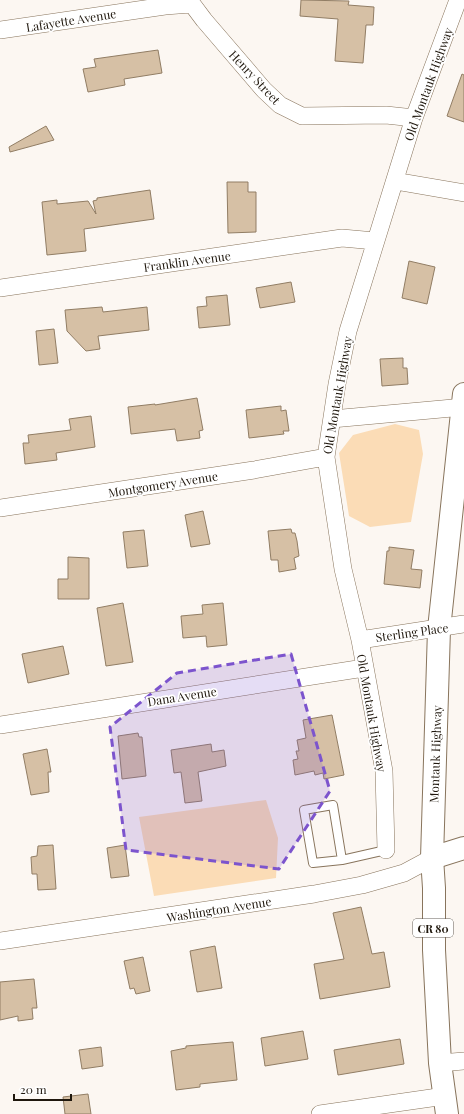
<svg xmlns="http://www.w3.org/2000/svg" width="464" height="1114" viewBox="0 0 464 1114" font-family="'Playfair Display',serif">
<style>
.green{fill:#fbdcb6}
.building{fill:#d6c0a5;stroke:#917d64}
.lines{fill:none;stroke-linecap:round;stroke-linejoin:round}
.lane-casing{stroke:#88745c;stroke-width:10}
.street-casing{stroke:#88745c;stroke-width:18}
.secondary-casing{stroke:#88745c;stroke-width:24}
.primary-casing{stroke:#88745c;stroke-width:24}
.lane{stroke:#fff;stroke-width:8}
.street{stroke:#fff;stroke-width:17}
.secondary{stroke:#fff;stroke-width:22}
.primary{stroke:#fff;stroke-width:22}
.marked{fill:#7c54cd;fill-opacity:0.2;stroke:#7c54cd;stroke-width:3;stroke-dasharray:8 5;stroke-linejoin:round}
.labels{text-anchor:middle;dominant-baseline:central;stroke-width:3.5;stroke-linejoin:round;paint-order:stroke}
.shield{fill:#fff;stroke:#625d56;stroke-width:1}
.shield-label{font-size:11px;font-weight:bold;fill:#1f170d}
.street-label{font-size:12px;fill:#1f170d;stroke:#fff}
</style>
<rect width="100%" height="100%" fill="#fcf7f2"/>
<path class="green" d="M 395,424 L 419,430 L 423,454 L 411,522 L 370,527 L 349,516 L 339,453 L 353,435 Z
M 266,800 L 278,838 L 276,878 L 154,896 L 139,817 Z"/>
<path class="building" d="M 301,0 L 349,1 L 348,5 L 374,7 L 373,25 L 366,25 L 363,63 L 335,61 L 338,19 L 300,16 Z
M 158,50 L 162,73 L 124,79 L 125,85 L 88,92 L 83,69 L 96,67 L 94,59 Z
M 462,74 L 464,75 L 464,122 L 447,116 Z
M 46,126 L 54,140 L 10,152 L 9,147 Z
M 227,182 L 248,182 L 248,192 L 256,192 L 256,232 L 228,233 Z
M 150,190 L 154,219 L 84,229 L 86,251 L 47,255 L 42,202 L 57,200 L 57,204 L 88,201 L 96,214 L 93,201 L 97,200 L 97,198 Z
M 409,261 L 435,267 L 427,304 L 402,298 Z
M 291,282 L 295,302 L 260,308 L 256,288 Z
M 227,295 L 230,325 L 199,328 L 197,307 L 207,306 L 206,297 Z
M 102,307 L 103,312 L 147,307 L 149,330 L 98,336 L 100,349 L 86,351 L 67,331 L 65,310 Z
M 54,329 L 58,363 L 39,365 L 36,331 Z
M 403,358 L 403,368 L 407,368 L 408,384 L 382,386 L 380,359 Z
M 197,398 L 203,430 L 199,431 L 200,438 L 177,441 L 175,429 L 131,434 L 128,407 L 155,404 L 155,405 Z
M 281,406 L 281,411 L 286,410 L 289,431 L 283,431 L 284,434 L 249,438 L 246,410 Z
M 91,416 L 95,447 L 56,453 L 57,460 L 25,464 L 23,443 L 29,443 L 28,435 L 71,430 L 69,419 Z
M 203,511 L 210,544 L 191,547 L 185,515 Z
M 291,529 L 292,533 L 295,533 L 297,541 L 299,556 L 294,558 L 296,569 L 279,572 L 278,560 L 271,560 L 268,531 Z
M 144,530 L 148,566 L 127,568 L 123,532 Z
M 389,547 L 414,550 L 411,569 L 422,570 L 420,588 L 384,584 L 387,551 L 389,551 Z
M 68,557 L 89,558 L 89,599 L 58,599 L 58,579 L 68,579 Z
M 123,603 L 133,662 L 106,666 L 97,608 Z
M 223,603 L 227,645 L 207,647 L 206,636 L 183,638 L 181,616 L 203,614 L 202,605 Z
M 63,646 L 69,674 L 28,683 L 22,654 Z
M 332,715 L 344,775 L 324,779 L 323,773 L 315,775 L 314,771 L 295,775 L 293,760 L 298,759 L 296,751 L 299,751 L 297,740 L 306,738 L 303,720 Z
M 138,733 L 139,737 L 142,737 L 146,776 L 122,779 L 118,736 Z
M 211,744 L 212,752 L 224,750 L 226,766 L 198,772 L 202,801 L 185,803 L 181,772 L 174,773 L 171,750 Z
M 47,749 L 51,772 L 48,772 L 49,792 L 31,795 L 23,754 Z
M 53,845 L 56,889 L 38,890 L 37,874 L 32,874 L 31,857 L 37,856 L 38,846 Z
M 125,845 L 129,876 L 111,878 L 107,848 Z
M 361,907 L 372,954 L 384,952 L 390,987 L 320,999 L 314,964 L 344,959 L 333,913 Z
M 215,946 L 222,988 L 197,992 L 190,951 Z
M 143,957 L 150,991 L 136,994 L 134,988 L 130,989 L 124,961 Z
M 34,979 L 37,1008 L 32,1008 L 33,1019 L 18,1021 L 18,1016 L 0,1020 L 0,982 Z
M 303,1031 L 308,1059 L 265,1066 L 261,1038 Z
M 400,1039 L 404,1064 L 338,1075 L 334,1050 Z
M 233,1042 L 237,1080 L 200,1084 L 200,1087 L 176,1090 L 171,1051 L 186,1048 L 186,1046 Z
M 101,1047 L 103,1066 L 82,1069 L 79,1050 Z
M 88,1094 L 91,1114 L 65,1114 L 63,1097 Z"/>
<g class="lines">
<g class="lane-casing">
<path id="lane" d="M 342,860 L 333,805 L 304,810 L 313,863 L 342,860 L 386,850"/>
</g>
<g class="street-casing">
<path id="street" d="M 189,0 L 204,20 L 264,90 L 280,105 L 302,116 L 386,115 L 414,118
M 0,30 L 165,6 L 191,4
M 395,181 L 464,193
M 0,288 L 342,238 L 375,241
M 332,419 L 464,407
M 0,508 L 254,470 L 326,457
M 360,640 L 464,624
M 0,725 L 364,668
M 386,850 L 384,771 L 360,640 L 343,569 L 326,457 L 337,384 L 348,331 L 414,118 L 458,0
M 0,941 L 314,894 L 362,885 L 404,873 L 432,858
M 440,1063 L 464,1061
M 320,1114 L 445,1096"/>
</g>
<g class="secondary-casing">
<path id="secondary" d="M 432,858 L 464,848"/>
</g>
<g class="primary-casing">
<path id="primary" d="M 447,1114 L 440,1063 L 434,950 L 434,888 L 432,858 L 439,629 L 464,394"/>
</g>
<use href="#lane" class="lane"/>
<use href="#street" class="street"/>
<use href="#secondary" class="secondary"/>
<use href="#primary" class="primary"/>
</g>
<path class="marked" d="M 291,654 L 330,791 L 279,869 L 126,850 L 110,727 L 177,673 Z"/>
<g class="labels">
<rect class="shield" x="413" y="919" width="40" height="18" rx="3"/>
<g class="shield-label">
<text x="433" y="928">CR 80</text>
</g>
<g class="street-label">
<text transform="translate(71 20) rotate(-9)">Lafayette Avenue</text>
<text transform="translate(255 77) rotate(47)">Henry Street</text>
<text transform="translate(428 84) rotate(-70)">Old Montauk Highway</text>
<text transform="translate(187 261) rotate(-8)">Franklin Avenue</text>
<text transform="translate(337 395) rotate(-80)">Old Montauk Highway</text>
<text transform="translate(163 484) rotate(-9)">Montgomery Avenue</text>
<text transform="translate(412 632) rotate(-8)">Sterling Place</text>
<text transform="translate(182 696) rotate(-9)">Dana Avenue</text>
<text transform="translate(372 713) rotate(80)">Old Montauk Highway</text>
<text transform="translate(435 754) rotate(-88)">Montauk Highway</text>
<text transform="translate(219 909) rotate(-9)">Washington Avenue</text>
</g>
</g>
<path d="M14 1094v6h57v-6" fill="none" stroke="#1f170d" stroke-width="2"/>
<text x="20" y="1094" font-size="12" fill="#1f170d" stroke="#ffffff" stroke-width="3" paint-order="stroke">20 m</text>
</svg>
